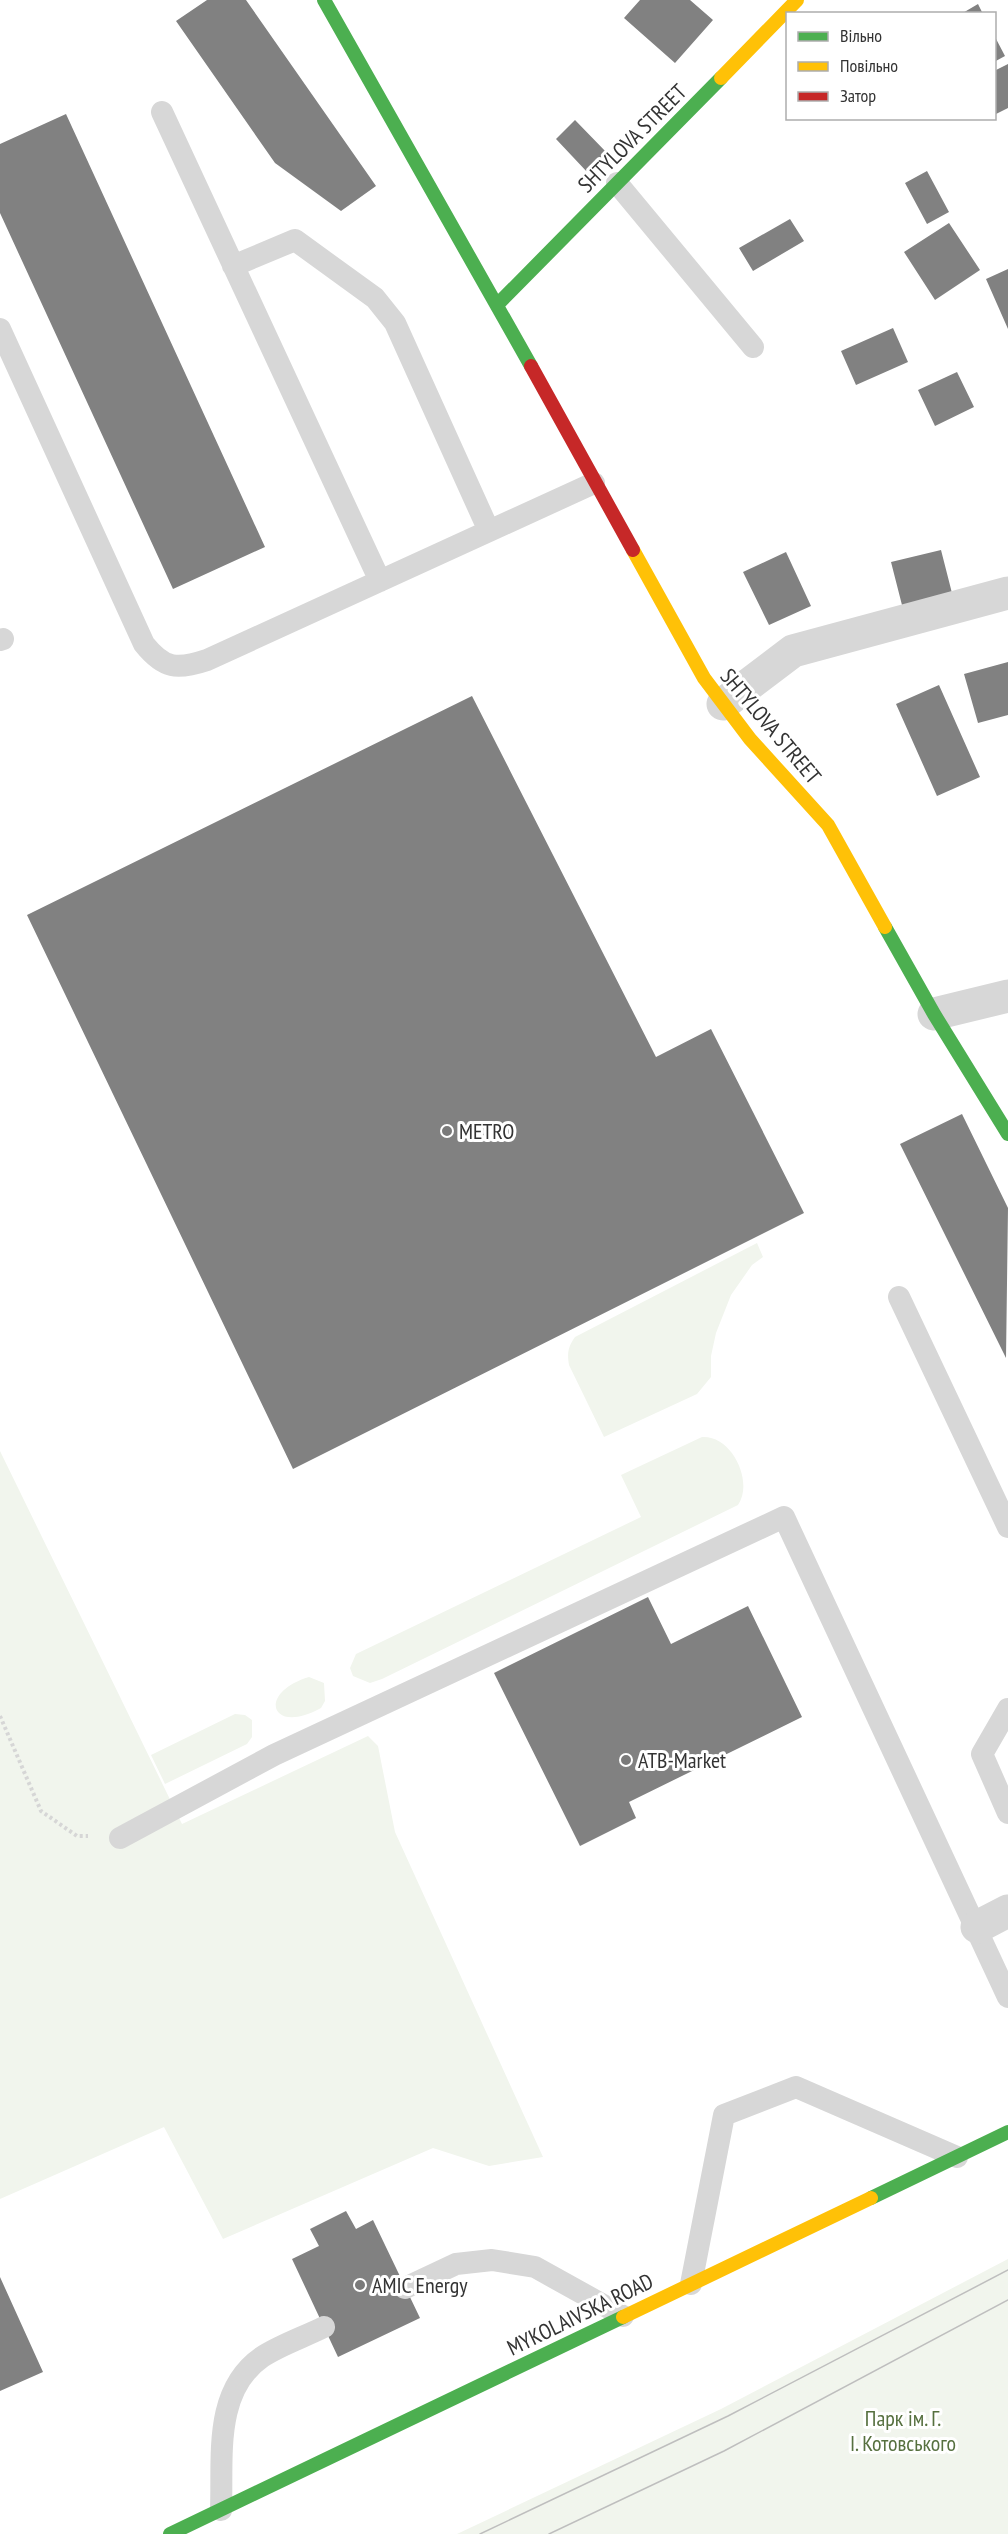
<svg xmlns="http://www.w3.org/2000/svg" width="1008" height="2534" viewBox="0 0 1008 2534" font-family="'PT Sans Narrow',sans-serif">
<style>
.green{fill:#f1f5ed}
.building{fill:#818181}
.lines{fill:none;stroke-linecap:round;stroke-linejoin:round}
.path{stroke:#d6d6d6;stroke-width:4;stroke-dasharray:3 3;stroke-linecap:butt}
.lane{stroke:#d7d7d7;stroke-width:22}
.street{stroke:#d7d7d7;stroke-width:33}
.fast{stroke:#4caf50;stroke-width:14}
.slow{stroke:#ffc107;stroke-width:14}
.jam{stroke:#c62828;stroke-width:14}
.tram{stroke:#bebebe;stroke-width:1.5}
.poi-dot{fill:#7a7a7a;stroke:#fff;stroke-width:2}
.labels{text-anchor:middle;dominant-baseline:central;stroke-width:6;stroke-linejoin:round;paint-order:stroke}
.street-label{font-size:22px;fill:#333;stroke:#fff}
.poi-label{font-size:22px;fill:#333;stroke:#fff;text-anchor:start}
.park-label{font-size:22px;fill:#56703f;stroke:#fff}
</style>
<rect width="100%" height="100%" fill="#fff"/>
<path class="green" d="M 757,1243 L 763,1257 L 752,1265 L 731,1295 L 716,1333 L 711,1356 L 711,1377 L 697,1394 L 604,1437 L 569,1365 C 567,1353 568,1347 575,1337 Z
M 702,1437 C 732,1435 754,1482 738,1505 L 382,1679 L 370,1683 L 353,1676 L 350,1668 L 356,1654 L 641,1517 L 621,1475 Z
M 0,1451 L 182,1824 L 368,1736 L 378,1746 L 395,1832 L 543,2157 L 489,2166 L 433,2148 L 223,2239 L 164,2127 L 0,2199 Z
M 309,1677 L 324,1683 L 325,1701 L 321,1708 C 271,1736 256,1693 309,1677 Z
M 235,1714 L 245,1715 L 252,1720 L 252,1737 L 247,1744 L 165,1784 L 151,1755 Z
M 1008,2259 L 1008,2534 L 457,2534 L 721,2409 Z"/>
<path class="building" d="M 207,0 L 246,0 L 376,186 L 341,211 L 275,163 L 176,21 Z
M 640,0 L 690,0 L 713,20 L 675,63 L 624,18 Z
M 978,4 L 983,14 L 961,14 Z
M 994,35 L 1005,56 L 994,62 Z
M 1008,64 L 1008,108 L 994,115 L 994,71 Z
M 66,114 L 265,547 L 173,589 L 0,213 L 0,144 Z
M 575,120 L 608,154 L 588,173 L 556,139 Z
M 927,171 L 949,212 L 927,224 L 905,183 Z
M 790,219 L 804,241 L 753,271 L 739,248 Z
M 949,223 L 980,270 L 935,300 L 904,252 Z
M 1008,269 L 1008,329 L 986,279 Z
M 893,328 L 908,362 L 856,385 L 841,351 Z
M 957,372 L 974,407 L 935,426 L 918,390 Z
M 941,550 L 953,597 L 903,609 L 891,562 Z
M 786,552 L 811,606 L 769,625 L 743,572 Z
M 1008,662 L 1008,715 L 978,723 L 964,674 Z
M 939,685 L 980,777 L 937,796 L 896,704 Z
M 472,696 L 656,1057 L 711,1029 L 804,1213 L 293,1469 L 27,915 Z
M 962,1114 L 1008,1208 L 1006,1358 L 900,1144 Z
M 648,1597 L 671,1644 L 748,1606 L 802,1717 L 629,1802 L 636,1818 L 580,1846 L 494,1673 Z
M 346,2211 L 356,2229 L 373,2220 L 420,2318 L 338,2357 L 292,2259 L 319,2246 L 310,2229 Z
M 0,2277 L 43,2372 L 0,2391 Z"/>
<g class="lines">
<path class="path" d="M 0,1716 L 41,1811 L 77,1836 L 88,1836"/>
<path class="lane" d="M 162,112 L 380,581
M 617,183 L 753,347
M 233,266 L 295,240 L 375,298 L 395,323 L 489,531
M 0,329 L 144,644 C 164,669 177,670 207,660 L 594,483
M 0,640 L 3,639
M 899,1297 L 1008,1527
M 1008,1709 L 982,1754 L 1008,1813
M 120,1838 L 274,1755 L 784,1517 L 1008,1997
M 691,2284 L 724,2115 L 796,2087 L 957,2157
M 405,2288 L 456,2264 L 492,2260 L 535,2267 L 623,2316
M 221,2510 C 223,2457 213,2391 262,2357 C 280,2345 304,2337 324,2327"/>
<path class="street" d="M 723,704 L 793,651 L 1008,593
M 934,1014 L 1008,996
M 977,1927 L 1008,1911"/>
<path class="fast" d="M 324,0 L 531,366
M 497,305 L 721,78
M 885,927 L 934,1014 L 1008,1134
M 871,2198 L 1008,2132
M 170,2534 L 623,2317"/>
<path class="slow" d="M 721,78 L 797,0
M 633,550 L 704,678 L 750,739 L 828,825 L 885,927
M 623,2317 L 871,2198"/>
<path class="jam" d="M 531,366 L 633,550"/>
<path class="tram" d="M 480,2534 L 728,2416 L 1008,2270
M 549,2534 L 724,2451 L 1008,2300"/>
</g>
<g class="poi-dot">
<circle cx="447" cy="1131" r="6"/>
<circle cx="626" cy="1760" r="6"/>
<circle cx="360" cy="2285" r="6"/>
</g>
<g class="labels">
<g class="street-label">
<text transform="translate(632 138) rotate(-45)">SHTYLOVA STREET</text>
<text transform="translate(771 726) rotate(50)">SHTYLOVA STREET</text>
<text transform="translate(580 2314) rotate(-26)">MYKOLAIVSKA ROAD</text>
</g>
<g class="poi-label">
<text x="459" y="1131">METRO</text>
<text x="638" y="1760">ATB-Market</text>
<text x="372" y="2285">AMIC Energy</text>
</g>
<g class="park-label">
<text x="903" y="2418">Парк ім. Г.<tspan x="903" dy="25">І. Котовського</tspan></text>
</g>
</g>
<rect x="786" y="12" width="210" height="108" fill="#ffffff" stroke="#adadad" stroke-width="1.5"/>
<rect x="798" y="32" width="30" height="9" fill="#4caf50" stroke="#adadad" stroke-width="1.5"/>
<text x="840" y="42" font-size="18" fill="#333333">Вільно</text>
<rect x="798" y="62" width="30" height="9" fill="#ffc107" stroke="#adadad" stroke-width="1.5"/>
<text x="840" y="72" font-size="18" fill="#333333">Повільно</text>
<rect x="798" y="92" width="30" height="9" fill="#c62828" stroke="#adadad" stroke-width="1.5"/>
<text x="840" y="102" font-size="18" fill="#333333">Затор</text>
</svg>
